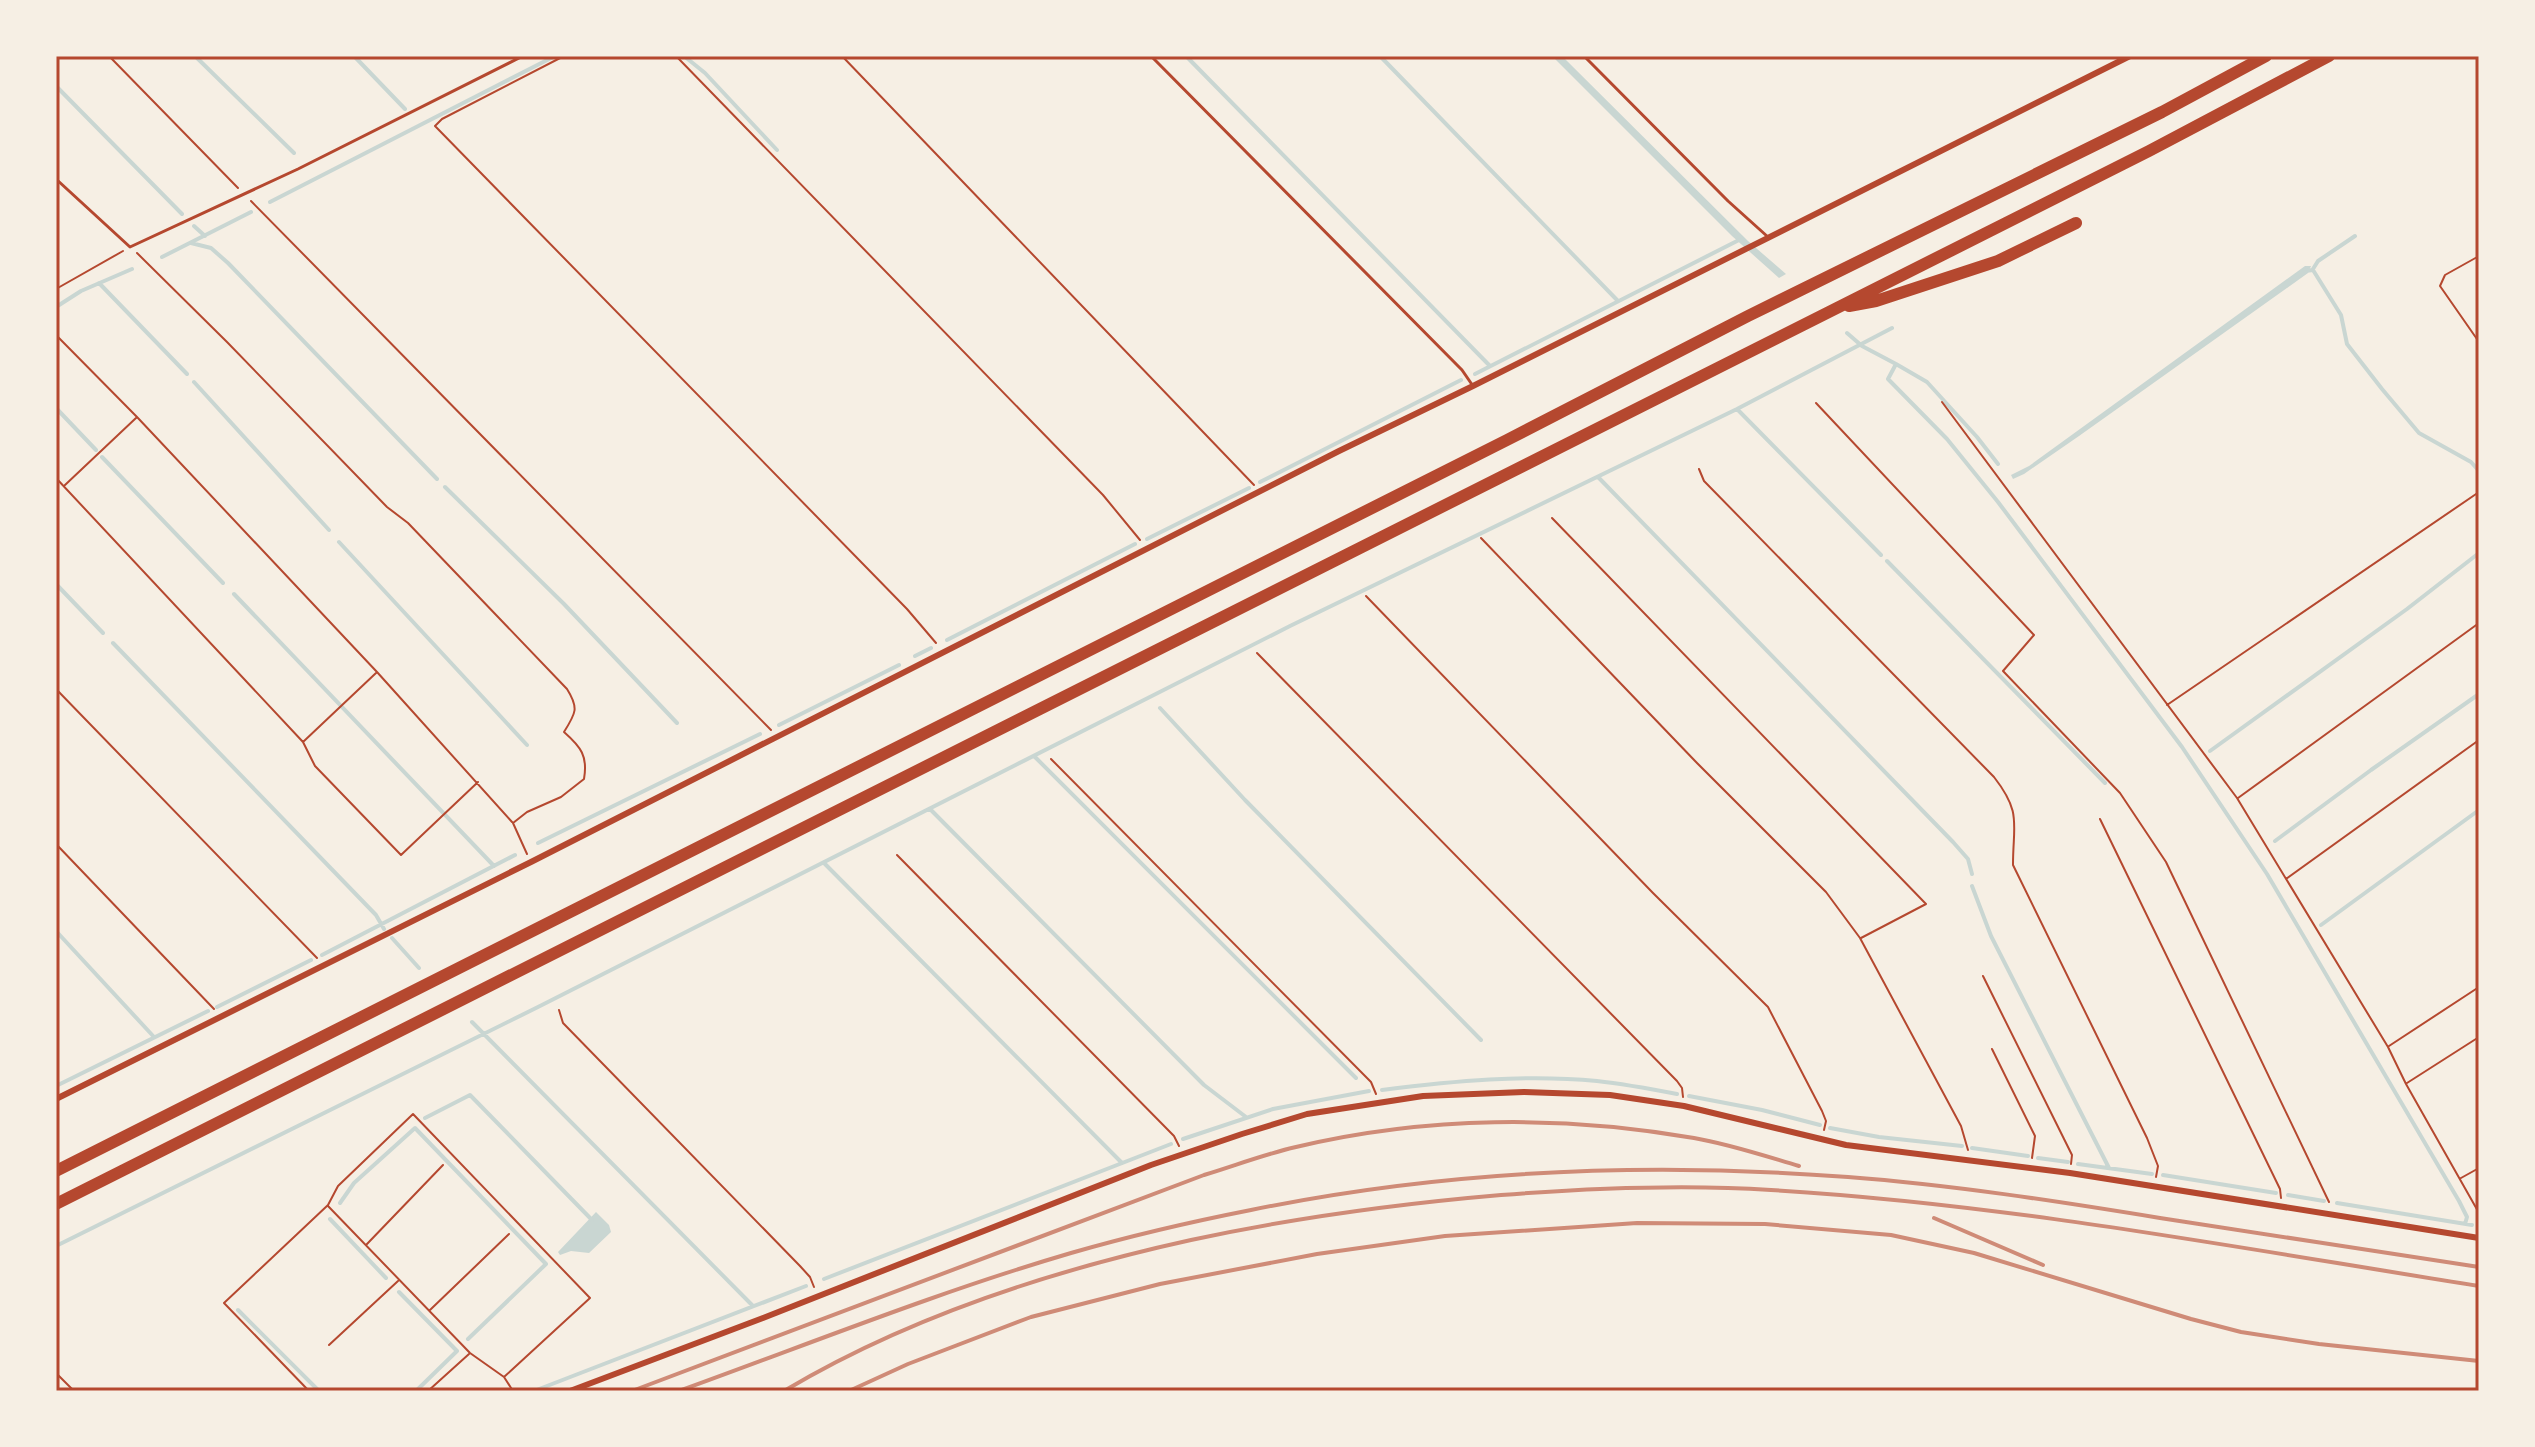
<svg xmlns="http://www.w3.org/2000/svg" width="2535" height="1447" viewBox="0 0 2535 1447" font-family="'Alegreya Sans',sans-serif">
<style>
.water{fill:#c9d6d2}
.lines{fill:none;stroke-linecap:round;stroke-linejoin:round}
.stream{stroke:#c9d6d2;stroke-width:4}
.path{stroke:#b5482f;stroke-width:2}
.service{stroke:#b5482f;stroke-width:3}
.minor{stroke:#b5482f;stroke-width:6}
.motorway{stroke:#b5482f;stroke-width:12}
.rail{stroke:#cf8b77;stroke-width:4}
.neatline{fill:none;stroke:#b5482f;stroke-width:3}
</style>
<rect width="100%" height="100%" fill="#f6efe4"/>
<path class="water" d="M 1552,56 L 1562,56 L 1748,241 L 1786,274 L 1779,278 L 1732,236 Z
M 2305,266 L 2311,266 L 2308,273 L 2079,436 L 2024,474 L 2013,479 L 2011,475 L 2029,466 Z
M 596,1212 L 609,1225 L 611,1232 L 589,1253 L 571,1251 L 560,1255 L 558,1252 Z"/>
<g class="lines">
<path class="stream" d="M 195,56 L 294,153
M 354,56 L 405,109
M 684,56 L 705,73 L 777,150
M 1186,56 L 1490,366
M 1380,56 L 1617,300
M 56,86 L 182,214
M 270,202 L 555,56
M 194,226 L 205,236
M 191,243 L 211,248 L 228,263 L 437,479
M 162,257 L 251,212
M 2313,269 L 2318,261 L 2355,236
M 2305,271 L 2313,270 L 2341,315 L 2347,344 L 2382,389 L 2419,433 L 2471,462 L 2479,471
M 99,283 L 187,374
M 56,307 L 81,291 L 132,269
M 1847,333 L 1862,346 L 1896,364 L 1888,379 L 1947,439 L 1998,502 L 2182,747 L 2267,874 L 2459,1201 L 2467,1217 L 2465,1224
M 1896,364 L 1927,382 L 1977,437 L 1998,464
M 1475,374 L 1739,240
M 194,382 L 329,530
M 56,408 L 96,450
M 1737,409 L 1881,555
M 102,457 L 223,583
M 1599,478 L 1953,842 L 1968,859 L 1972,874
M 1260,482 L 1461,380
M 445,487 L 564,604 L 677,723
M 1147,539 L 1249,488
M 339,542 L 527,745
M 1887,561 L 2105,783
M 56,584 L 103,633
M 234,594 L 494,866
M 947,640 L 1135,544
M 113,643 L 376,915 L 384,929
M 915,656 L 931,648
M 1160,708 L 1245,800 L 1481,1040
M 779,725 L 899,665
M 2210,751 L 2407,609 L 2479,553
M 1035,757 L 1356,1078
M 930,809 L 1204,1085 L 1246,1117
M 2275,841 L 2371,770 L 2479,694
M 538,843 L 760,734
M 825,864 L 1122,1163
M 1972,886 L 1991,936 L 2109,1168
M 2321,925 L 2479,810
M 56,931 L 154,1037
M 392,938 L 419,968
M 322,955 L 515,855
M 217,1007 L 311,960
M 472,1022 L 753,1306
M 56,1086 L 208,1011
M 1382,1090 C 1453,1081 1526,1074 1597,1081 C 1624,1084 1651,1089 1677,1094
M 1689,1096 L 1762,1110 L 1820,1125
M 425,1118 L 470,1095 L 592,1220
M 1830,1128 L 1879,1137 L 1962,1146
M 1183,1139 L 1273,1109 L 1369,1091
M 1972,1148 L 2028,1156
M 2038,1158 L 2068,1162
M 2078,1164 L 2152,1174
M 2163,1175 L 2276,1193
M 2288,1195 L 2324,1201
M 340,1203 L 354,1183 L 415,1128 L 546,1264 L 468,1339
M 2337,1203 L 2472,1225
M 330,1219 L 386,1278
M 56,1246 L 538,1007 L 1290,626 L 1737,409 L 1892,328
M 824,1279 L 1171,1144
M 399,1292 L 457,1351 L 416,1391
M 238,1310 L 319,1391
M 534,1391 L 806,1286"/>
<path class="path" d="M 109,56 L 238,188
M 564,56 L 442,119 L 435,126 L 907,609 L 936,643
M 676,56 L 1103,495 L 1140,540
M 842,56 L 1254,485
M 251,201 L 771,730
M 137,253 L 227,342 L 387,507 L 408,523 L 567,689 C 579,708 576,713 564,732 C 581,747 588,756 584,779 L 561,797 L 527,812 L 513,823 L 527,854
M 56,289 L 123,251
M 56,335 L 137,417 L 377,672 L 512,822
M 2479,342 L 2440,286 L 2445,275 L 2479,256
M 1942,402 L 2237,798 L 2388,1047 L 2406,1084 L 2479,1213
M 1816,403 L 2034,635 L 2003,671 L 2120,793 L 2166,862 L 2329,1202
M 1699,469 L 1704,481 L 1994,777 C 2022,813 2013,823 2013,865 L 2147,1138 L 2158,1166 L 2156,1177
M 56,478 L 303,742 L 315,766 L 401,855 L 478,782
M 65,485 L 136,418
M 1552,518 L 1926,904 L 1861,938
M 1481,538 L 1697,763 L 1826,892 L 1860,938 L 1961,1126 L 1968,1150
M 1366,596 L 1653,893 L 1768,1007 L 1822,1111 L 1826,1121 L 1824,1130
M 1257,653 L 1677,1081 L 1682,1088 L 1683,1097
M 56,689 L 317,958
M 2167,705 L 2479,492
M 303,742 L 376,673
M 1051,759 L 1371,1082 L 1376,1094
M 2238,798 L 2479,623
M 2100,819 L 2280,1189 L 2281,1198
M 56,844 L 214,1009
M 897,855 L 1174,1136 L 1179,1146
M 2286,879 L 2479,740
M 1983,976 L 2072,1155 L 2071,1164
M 559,1010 L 563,1023 L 800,1266 L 810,1277 L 814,1287
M 2389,1046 L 2479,987
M 1992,1049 L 2035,1136 L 2032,1158
M 2407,1083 L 2479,1037
M 2461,1178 L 2479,1168
M 328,1206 L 470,1353 L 504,1377 L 513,1391
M 367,1244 L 443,1165
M 430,1310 L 509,1234
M 329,1345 L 398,1281
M 56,1373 L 74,1391
M 309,1391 L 224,1303 L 328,1205 L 338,1186 L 413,1114 L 590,1298 L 504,1377
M 428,1391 L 469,1354"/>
<path class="service" d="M 1151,56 L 1462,370 L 1473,386
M 1584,56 L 1728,201 L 1768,237
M 56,179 L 130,247 L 298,169 L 523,56"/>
<path class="minor" d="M 56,1099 L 531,862 L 1339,451 L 1473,386 L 2130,56
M 570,1391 L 763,1318 L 1151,1165 L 1242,1134 L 1307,1114 L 1423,1096 L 1524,1092 L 1610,1095 L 1684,1106 L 1846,1145 L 2070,1173 L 2479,1238"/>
<path class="motorway" d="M 1849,306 L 1876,301 L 1998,261 L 2076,223
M 56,1171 L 1507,440 L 1748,316 L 2162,112 L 2266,56
M 56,1204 L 2149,151 L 2329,56"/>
<path class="rail" d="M 1934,1218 L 2043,1265
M 632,1391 L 1204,1175 C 1234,1166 1265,1154 1296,1147 C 1426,1116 1563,1115 1694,1138 C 1729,1144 1765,1156 1799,1166
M 679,1391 C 809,1344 938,1292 1071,1253 C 1130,1236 1190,1222 1251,1210 C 1446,1170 1650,1162 1848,1177 C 1952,1185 2056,1201 2160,1218 C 2266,1234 2373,1251 2479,1267
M 784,1391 C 908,1317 1050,1271 1191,1240 C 1293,1218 1396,1204 1501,1195 C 1591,1188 1681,1184 1771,1190 C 2008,1204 2244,1249 2479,1286
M 849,1391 L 908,1364 L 1031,1317 L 1160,1284 L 1317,1254 L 1445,1236 L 1637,1223 L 1765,1224 L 1891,1235 L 1974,1253 L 2191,1319 L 2241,1332 L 2319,1344 L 2479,1361"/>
</g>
<rect width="2535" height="1447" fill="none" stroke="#f6efe4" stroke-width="116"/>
<rect x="58" y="58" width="2419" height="1331" class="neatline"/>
</svg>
